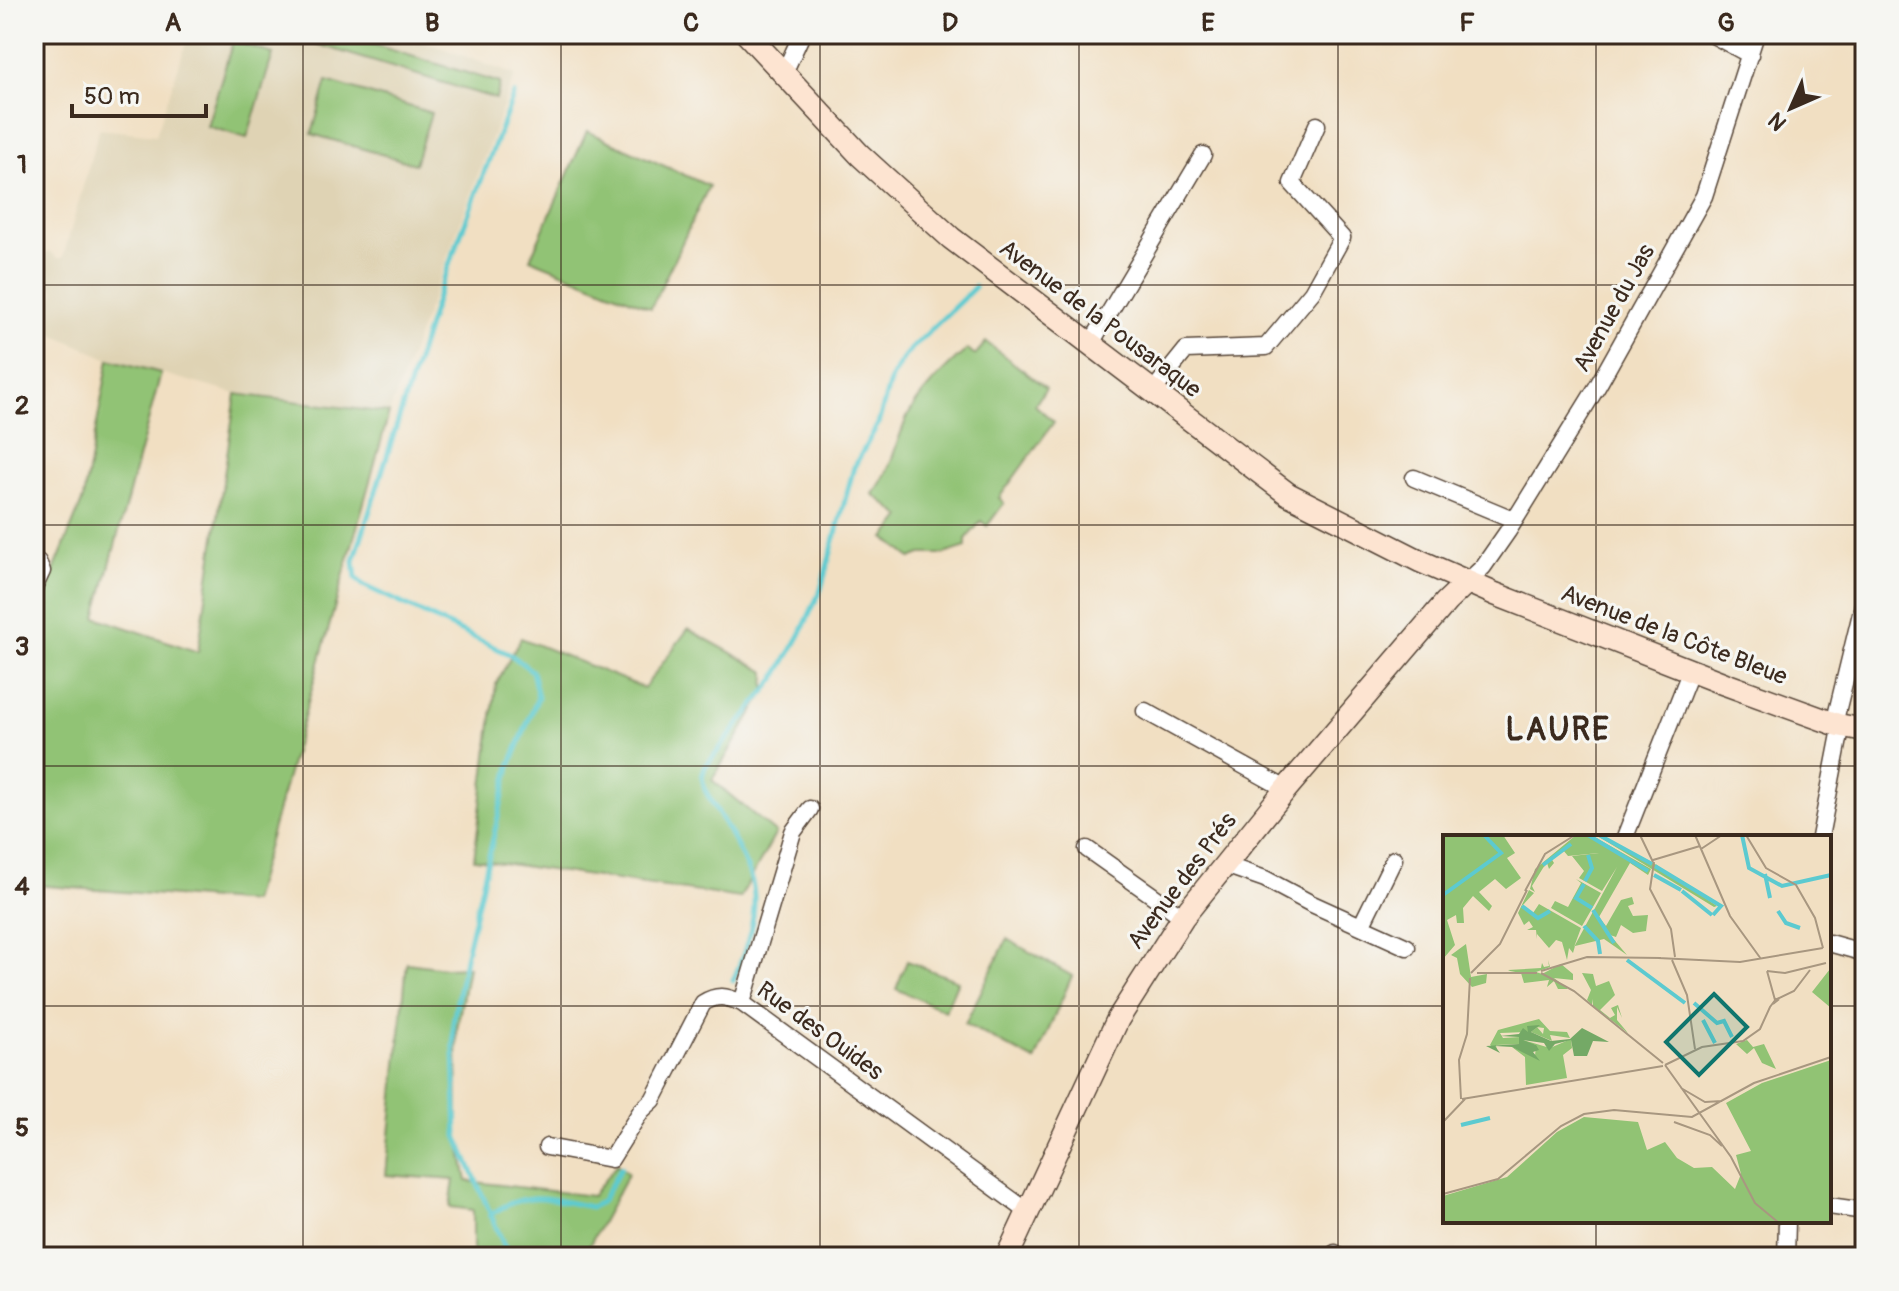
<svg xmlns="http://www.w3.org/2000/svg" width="1899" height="1291" viewBox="0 0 1899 1291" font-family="Pangolin,sans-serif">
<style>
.built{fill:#dfd3b4}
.green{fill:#91c374;stroke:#667649;stroke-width:2}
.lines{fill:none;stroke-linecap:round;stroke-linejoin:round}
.stream{stroke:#5ccad0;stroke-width:5}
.street-casing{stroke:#564537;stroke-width:19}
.secondary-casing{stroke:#564537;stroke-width:25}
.street{stroke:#fff;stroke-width:16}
.secondary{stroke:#fde4d1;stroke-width:22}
.grid{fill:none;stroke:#3b2a1e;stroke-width:2;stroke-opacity:0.55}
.labels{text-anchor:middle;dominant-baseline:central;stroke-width:6;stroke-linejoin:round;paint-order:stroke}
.street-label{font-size:24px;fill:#3b2a1e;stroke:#f6f6f2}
.district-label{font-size:32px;font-weight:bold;letter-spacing:2px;fill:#3b2a1e;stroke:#f6f6f2}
.inset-river{fill:none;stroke:#5ccad0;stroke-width:4}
.inset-road{fill:none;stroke:#a89780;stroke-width:2}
.view{fill:#0f766e;fill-opacity:0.15;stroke:#0f766e;stroke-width:4}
.inset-edge{fill:none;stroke:#3b2a1e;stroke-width:4}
.neatline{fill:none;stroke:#3b2a1e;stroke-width:3}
.grid-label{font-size:26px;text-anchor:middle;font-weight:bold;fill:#3b2a1e}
</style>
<rect width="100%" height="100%" fill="#f6f6f2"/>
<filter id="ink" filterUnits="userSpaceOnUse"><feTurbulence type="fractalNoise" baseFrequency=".0125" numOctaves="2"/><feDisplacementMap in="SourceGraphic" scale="16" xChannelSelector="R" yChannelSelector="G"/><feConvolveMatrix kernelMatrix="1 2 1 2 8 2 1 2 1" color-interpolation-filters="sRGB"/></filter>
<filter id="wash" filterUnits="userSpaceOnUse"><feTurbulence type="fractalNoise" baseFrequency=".006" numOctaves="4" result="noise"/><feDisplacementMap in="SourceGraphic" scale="32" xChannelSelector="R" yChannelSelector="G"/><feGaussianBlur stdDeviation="1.8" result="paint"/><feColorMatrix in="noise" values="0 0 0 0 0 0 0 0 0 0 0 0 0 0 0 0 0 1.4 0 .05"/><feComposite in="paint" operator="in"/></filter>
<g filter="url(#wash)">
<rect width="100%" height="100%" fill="#f1dfc2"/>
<path class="built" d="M 189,34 L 404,34 L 515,75 L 389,413 L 236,394 L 109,359 L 42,329 L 55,291 L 43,273 L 44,255 L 50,251 L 57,258 L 63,258 L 99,129 L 156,135 Z"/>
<path class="green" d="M 291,34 L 339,34 L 500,83 L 496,99 L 290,36 Z
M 233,41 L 273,54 L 247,138 L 207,126 Z
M 327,81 L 431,113 L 415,164 L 312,134 Z
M 587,131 L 709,186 L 651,308 L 530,259 Z
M 986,342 L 1046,388 L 1035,405 L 1054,422 L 999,498 L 1004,503 L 987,526 L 981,521 L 966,539 L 966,547 L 944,554 L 921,554 L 911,558 L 885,538 L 902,517 L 873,494 C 891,472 895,445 906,420 C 916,397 949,364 968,349 L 975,355 Z
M 109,359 L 161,373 L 96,617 L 198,652 L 236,394 L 389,413 L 252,902 L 34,885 L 34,620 L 83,499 Z
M 688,629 L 766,672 L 765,692 L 712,780 L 776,833 L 740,898 L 474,859 L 496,684 L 521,638 L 644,688 Z
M 1007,939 L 1072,976 L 1035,1061 L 965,1024 Z
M 907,961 L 958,981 L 945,1011 L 896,989 Z
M 407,963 L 445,968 L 468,967 L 457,1029 L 458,1134 L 467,1181 L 592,1196 L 617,1164 L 628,1174 L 583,1257 L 473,1257 L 473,1210 L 450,1207 L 454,1180 L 386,1175 Z"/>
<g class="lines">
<path class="stream" d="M 733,981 C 745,952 761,910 751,879 C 743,853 719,815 705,790 L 702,777 L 705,767 L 775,679 L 800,635 L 821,589 L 854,467 L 878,424 L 891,378 L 906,354 L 975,287
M 490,1215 C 529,1188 548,1199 591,1207 L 601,1202 L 621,1168
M 509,1257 L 457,1136 L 453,1022 L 465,958 L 510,766 L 538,697 L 532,671 L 511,655 L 363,585 L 356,578 L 354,561 L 438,294 L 514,94"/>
</g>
</g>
<g filter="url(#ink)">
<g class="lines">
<g class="street-casing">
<path id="street" d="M 1711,34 L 1750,55
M 784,73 L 802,34
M 1090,345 L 1203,155
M 1153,391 L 1186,350 L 1266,347 L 1312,292 L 1342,238 L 1292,183 L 1317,125
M 1414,478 L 1515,520
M 34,560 L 38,562 L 42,571 L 34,588
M 1467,582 L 1483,567 L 1508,531 L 1597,387 L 1704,196 L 1756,34
M 1145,711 L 1286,789
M 1625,837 L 1691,670
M 1820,837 L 1840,734 L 1836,716 L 1865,597
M 1087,849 L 1183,917
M 1225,865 L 1265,879 L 1310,903 L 1407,947
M 1361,926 L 1394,859
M 1829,943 L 1865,953
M 742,1003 L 793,832 L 810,809
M 547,1147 L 611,1159 L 641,1111 L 653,1100 L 703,1003 C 717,994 726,996 742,1003 L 1027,1211
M 1829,1206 L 1865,1211
M 1333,1257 L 1335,1253
M 1786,1257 L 1787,1221"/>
</g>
<g class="secondary-casing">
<path id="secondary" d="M 747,34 L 860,155 L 951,238 L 1288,494 L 1420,561 L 1495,594 L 1725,684 L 1838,725 L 1865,730
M 1007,1257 L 1118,1019 L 1183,917 L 1286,789 L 1446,602 L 1467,582"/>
</g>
<use href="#street" class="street"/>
<use href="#secondary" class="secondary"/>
</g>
</g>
<path class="grid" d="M 303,34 L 303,1257M 561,34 L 561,1257M 820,34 L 820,1257M 1079,34 L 1079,1257M 1338,34 L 1338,1257M 1596,34 L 1596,837M 34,285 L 1865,285M 34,525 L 1865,525M 34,766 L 1865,766M 34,1006 L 1445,1006M 1829,1006 L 1865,1006M 1596,1221 L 1596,1257"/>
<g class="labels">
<g class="street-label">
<text transform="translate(1614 308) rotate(-61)">Avenue du Jas</text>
<text transform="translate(1100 319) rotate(37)">Avenue de la Pousaraque</text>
<text transform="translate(1674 635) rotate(21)">Avenue de la Côte Bleue</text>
<text transform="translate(1182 881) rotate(-53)">Avenue des Prés</text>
<text transform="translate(820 1031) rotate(36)">Rue des Ouides</text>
</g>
<g class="district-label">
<text x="1558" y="730">LAURE</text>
</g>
</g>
<g transform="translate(1443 835)">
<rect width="388" height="388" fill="#f1dfc2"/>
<path d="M 0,0 L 60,0 L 72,18 L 64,23 L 78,43 L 63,54 L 52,44 L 36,57 L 49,71 L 46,76 L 30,61 L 20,73 L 21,88 L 14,88 L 13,80 L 4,85 L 12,110 L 0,124 ZM 133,0 L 148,0 L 208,34 L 205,40 L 187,28 L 156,82 L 163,91 L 178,65 L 189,62 L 191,69 L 185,71 L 190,81 L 205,80 L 203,96 L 190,98 L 178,90 L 173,102 L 167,100 L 184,120 L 161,104 L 132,111 L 130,118 L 126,113 L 124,125 L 119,107 L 113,105 L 106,113 L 94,99 L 94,104 L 93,95 L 84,95 L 90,92 L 86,86 L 81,90 L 75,78 L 86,55 L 91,58 L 79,71 L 85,77 L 90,78 L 96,69 L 138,93 L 131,112 L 174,32 L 159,56 L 136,43 L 141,36 L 129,21 L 156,18 L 125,21 L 120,15 L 108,23 L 111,28 L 106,34 L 104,28 L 100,33 L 89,51 L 92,57 L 87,54 L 92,34 ZM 153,0 L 209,27 L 274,71 L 271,72 ZM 133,44 L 158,58 L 139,91 L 108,73 L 112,66 L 125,72 L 138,48 ZM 23,109 L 28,142 L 44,139 L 43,148 L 29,152 L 17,139 L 14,123 L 8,120 ZM 105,125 L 107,132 L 93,137 L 99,139 L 118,129 L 130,139 L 130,145 L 111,143 L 125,154 L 115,154 L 111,146 L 104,152 L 106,145 L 81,148 L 78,138 L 67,136 L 65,135 L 98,133 L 99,128 L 101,132 L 106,131 ZM 387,134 L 388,137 L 388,173 L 369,157 ZM 139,138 L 150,139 L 153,151 L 166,146 L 172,160 L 157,175 L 167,183 L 172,180 L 168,173 L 175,170 L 179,183 L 174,172 L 174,185 L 185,198 L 150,171 L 150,164 L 149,170 L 144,165 L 148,155 ZM 96,184 L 107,196 L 124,197 L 127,203 L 107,200 L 109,206 L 88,197 L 94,192 L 100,199 L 101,193 L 85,191 L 85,197 L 57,198 L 60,203 L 77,202 L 76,209 L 53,210 L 54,216 L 47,210 L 55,195 ZM 128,204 L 129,213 L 120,220 L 124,243 L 83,250 L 82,222 L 69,212 L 92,221 L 93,210 L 79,208 L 80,205 L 107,213 ZM 304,205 L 310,212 L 321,209 L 333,234 L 319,228 L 311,213 L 304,219 L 293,209 ZM 388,225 L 388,388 L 0,388 L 0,361 L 64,342 L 114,297 L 141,282 L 195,287 L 204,315 L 222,307 L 234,323 L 251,333 L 269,332 L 292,354 L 298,339 L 293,320 L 308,316 L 283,268 L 319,248 Z" fill="#91c374"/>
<path d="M 97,190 L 88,197 L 108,206 L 127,204 L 139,193 L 166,207 L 150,206 L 144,221 L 131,221 L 128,205 L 112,209 L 106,216 L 101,208 L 80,205 L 93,210 L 96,215 L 90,217 L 97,226 L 69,212 L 52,211 L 57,218 L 43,211 L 76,209 L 76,202 L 57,201 L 76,199 L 80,193 L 85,197 L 84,191 Z" fill="#74a966"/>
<path class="inset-river" d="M 145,0 L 205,36M 156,0 L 209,29M 299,0 L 306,33 L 339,51 L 388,40M 100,30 L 128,9M 212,31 L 278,71 L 270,80M 322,39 L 327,63M 211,40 L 238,55M 142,46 L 149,33 L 145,20M 141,49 L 133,63 L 149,73M 239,56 L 269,80M 0,60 L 58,18 L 41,0M 79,71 L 95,83 L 107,76M 150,75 L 171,108M 335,76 L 343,88 L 357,93M 141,91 L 155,106 L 157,119M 184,125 L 242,168M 251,168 L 274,188 L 281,186 L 289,202M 260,185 L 272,208M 18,290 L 47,283"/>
<path class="inset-road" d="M 197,0 L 210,27M 252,0 L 287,81 L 318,124M 303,0 L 323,33 L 353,50 L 372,83 L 380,113M 258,14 L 279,0M 210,25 L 257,11M 211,27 L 207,54 L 228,94 L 232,122M 82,56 L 102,19 L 132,0M 215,123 L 297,127 L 380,113M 229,125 L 244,160 L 252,214M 98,136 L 144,122 L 218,123M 324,136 L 342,138 L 383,128M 324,136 L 332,165M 28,138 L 57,109 L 84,55M 34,138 L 94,138M 98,138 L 131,156 L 220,228M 334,164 L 351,156 L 367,135M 222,230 L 259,212 L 300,206 L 317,194 L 327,172 L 333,164 L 335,165 L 330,169M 222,230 L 288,322 L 312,368 L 336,388M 238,253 L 262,267 L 279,266M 18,264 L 16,225 L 24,199 L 27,143M 19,264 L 220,231M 0,287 L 22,264M 231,287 L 267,300 L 279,311M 0,359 L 55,344 L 118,291 L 141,279 L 171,275 L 249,282 L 311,248 L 388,222"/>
<path class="view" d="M 271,159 L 304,192 L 256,240 L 223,207 Z"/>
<rect width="388" height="388" class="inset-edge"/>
</g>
<rect width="1899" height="1291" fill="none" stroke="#f6f6f2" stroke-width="88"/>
<g transform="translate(1791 108) rotate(225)" stroke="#f6f6f2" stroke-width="6" paint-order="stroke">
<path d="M0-6L14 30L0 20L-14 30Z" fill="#3b2a1e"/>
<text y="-12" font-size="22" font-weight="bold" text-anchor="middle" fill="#3b2a1e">N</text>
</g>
<path d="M72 104v12h134v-12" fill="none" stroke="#3b2a1e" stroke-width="4"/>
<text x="84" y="104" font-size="24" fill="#3b2a1e" stroke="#f6f6f2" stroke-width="6" paint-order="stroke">50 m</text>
<rect x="44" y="44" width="1811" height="1203" class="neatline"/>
<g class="grid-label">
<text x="173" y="31">A</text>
<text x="432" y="31">B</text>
<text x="691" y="31">C</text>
<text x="950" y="31">D</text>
<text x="1208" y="31">E</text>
<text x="1467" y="31">F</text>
<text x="1726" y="31">G</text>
<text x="22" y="173">1</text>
<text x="22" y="414">2</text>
<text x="22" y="655">3</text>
<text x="22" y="895">4</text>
<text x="22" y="1136">5</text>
</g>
</svg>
